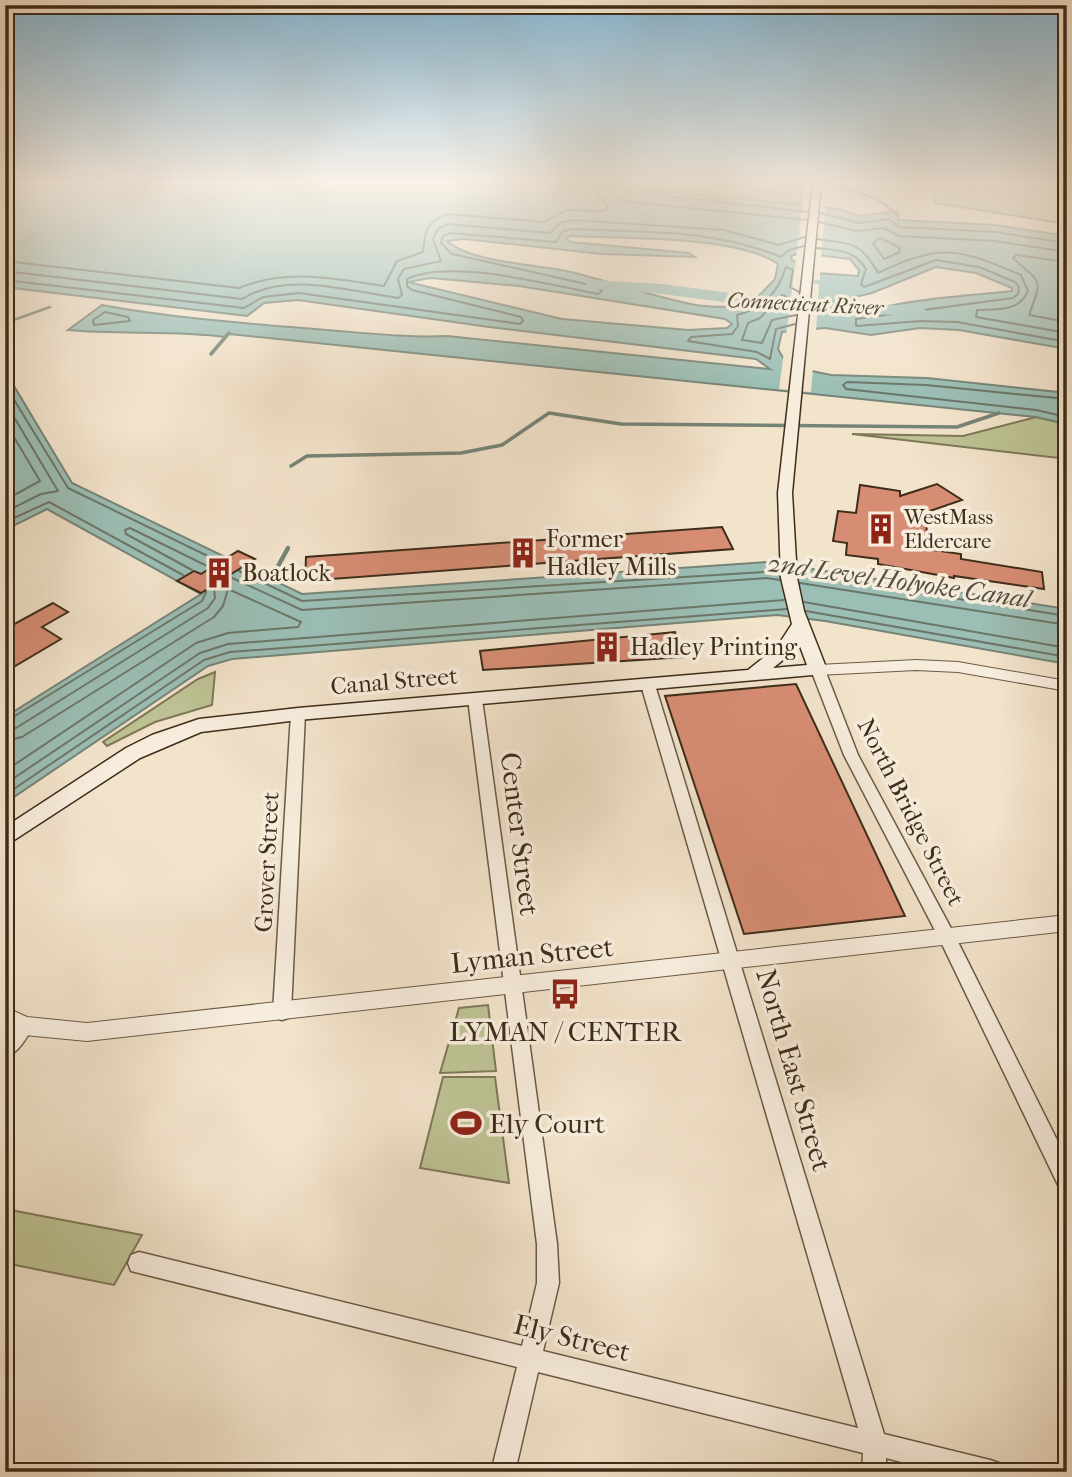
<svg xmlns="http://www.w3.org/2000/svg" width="1072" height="1477" viewBox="0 0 1072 1477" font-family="'IM FELL French Canon',serif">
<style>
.green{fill:#bec395;stroke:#7e7858;stroke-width:2}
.water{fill:#9bbeb5;stroke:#768477;stroke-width:2;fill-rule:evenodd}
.pier{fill:#f2e3cb}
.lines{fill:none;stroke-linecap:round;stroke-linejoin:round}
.shore{stroke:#6c7668;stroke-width:2}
.stream-far2{stroke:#768477;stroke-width:2.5}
.stream-far1{stroke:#768477;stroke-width:3.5}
.stream{stroke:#768477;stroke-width:4.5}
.river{fill:#9bbeb5;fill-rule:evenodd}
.building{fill:#d78d74;stroke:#3e2d1a;stroke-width:2}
.minor-casing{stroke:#6b5a46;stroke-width:3}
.tertiary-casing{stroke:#6b5a46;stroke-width:2}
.secondary-casing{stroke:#3e2d1a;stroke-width:3}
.minor{fill:#f7eddd;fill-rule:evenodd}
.tertiary{fill:#f7eddd;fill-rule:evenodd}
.secondary{fill:#f7eddd;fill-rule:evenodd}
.labels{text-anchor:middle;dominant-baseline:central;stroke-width:7;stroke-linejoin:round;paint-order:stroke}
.far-water-label{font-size:21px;font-style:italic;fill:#555141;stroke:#f7eddd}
.far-poi-label{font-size:21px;fill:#3e2d1a;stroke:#f7eddd;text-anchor:start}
.poi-label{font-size:24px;fill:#3e2d1a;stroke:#f7eddd;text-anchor:start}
.street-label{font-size:24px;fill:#3e2d1a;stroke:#f7eddd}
.water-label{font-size:26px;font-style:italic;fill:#555141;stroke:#f7eddd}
.near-street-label{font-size:28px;fill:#3e2d1a;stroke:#f7eddd}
.near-poi-label{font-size:28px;fill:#3e2d1a;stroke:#f7eddd}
</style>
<rect width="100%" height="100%" fill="#f2e3cb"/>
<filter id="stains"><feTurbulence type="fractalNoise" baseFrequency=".00286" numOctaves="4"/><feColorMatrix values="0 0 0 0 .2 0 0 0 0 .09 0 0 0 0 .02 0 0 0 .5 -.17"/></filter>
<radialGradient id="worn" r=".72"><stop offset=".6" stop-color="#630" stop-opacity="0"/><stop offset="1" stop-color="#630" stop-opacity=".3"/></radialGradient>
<path class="green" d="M 602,182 L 803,182 L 799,212 L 741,207 Z
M 932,182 L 1067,184 L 1067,224 L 935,203 Z
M 1036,417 L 1067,424 L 1067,459 L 852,434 L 963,436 Z
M 215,672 L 212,705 L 155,722 L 107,746 L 103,742 L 198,679 Z
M 488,1005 L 496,1071 L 440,1073 L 459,1008 Z
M 443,1077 L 495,1077 L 509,1183 L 420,1168 Z
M 5,1209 L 142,1235 L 114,1285 L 5,1263 Z"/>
<path class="water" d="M 5,182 L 611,182 L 653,190 L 840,209 L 858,216 L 898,211 L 899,220 L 996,225 L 1067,236 L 1067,349 L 959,330 L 920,328 L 871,335 L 825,328 L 782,332 L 778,349 L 788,366 L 831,375 L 927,378 L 1067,393 L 1067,424 L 1036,417 L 229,334 L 226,337 C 173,330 121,335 68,330 L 102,305 C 172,318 242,323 314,329 C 358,332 402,338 447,336 L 770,369 L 756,359 L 489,327 L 298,300 L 264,303 L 247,316 L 5,287 ZM 571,236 C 625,239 736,235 778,264 L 775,279 L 749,306 C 731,307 714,308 696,305 C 654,297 612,282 571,272 C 537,264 472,263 447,241 L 464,239 L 602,254 L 695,257 L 689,253 L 571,242 L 565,238 ZM 800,253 L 850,259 L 859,270 L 858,276 L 816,273 L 792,260 L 791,256 ZM 936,267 L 976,273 L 1012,288 L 1012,291 C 976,295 940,297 904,303 C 877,308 852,316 824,310 L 825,304 L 872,293 ZM 431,278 L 519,286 L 725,319 L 732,324 L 727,328 L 688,330 L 562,319 L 408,282 Z
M 5,371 L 72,483 L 302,594 L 767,562 L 1067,609 L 1067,664 L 825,621 L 777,615 L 232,659 L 208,666 L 5,803 L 5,717 L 201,594 L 47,509 L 5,530 Z"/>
<path class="pier" d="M 803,200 L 826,203 L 821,259 L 796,258 Z
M 796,258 L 820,271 L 820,280 L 800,281 L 819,284 L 816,332 L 786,335 Z
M 784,352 L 790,363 L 813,367 L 811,392 L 779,389 Z"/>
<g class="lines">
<path class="shore" d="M 607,182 L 610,194 L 621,201 L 807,220
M 615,182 L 620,191 L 808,212
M 820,213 L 858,223 L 889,219 L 899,227 L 995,232 L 1067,243
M 819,222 L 856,231 L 884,228 L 899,236 L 995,241 L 1067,252
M 880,238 L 899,247 L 900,252 L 884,259 L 873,243 Z
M 817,239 C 850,244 861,241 878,273 C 941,243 958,248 1021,275 L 1028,291 C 1019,312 997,309 977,310 L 976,317 L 1067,333
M 817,248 C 837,250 855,250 866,269 L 861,284 L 864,287 L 936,260 L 979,267 L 1015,282 L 1019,287 L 1018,294 L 1013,298 L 856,319 L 856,326 L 921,321 L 957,322 L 1067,342
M 5,261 L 239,288 C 287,268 334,279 384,286 L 397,261 L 423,252 C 425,231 426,222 447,214 L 544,222 L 566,210 L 605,211 L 608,207 L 599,196 L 596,182
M 1067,262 L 1016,255 L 1013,258 C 1042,285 1043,277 1029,315 L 1067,322
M 5,271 L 242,299 C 287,271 348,291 398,298 L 402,295 L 398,279 L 404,269 L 441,261 L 433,239 L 438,229 L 448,224 L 550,233 L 560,223 L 573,220 L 724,230 L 779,245 L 805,237
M 5,280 L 244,308 L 263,297 L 299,293 L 520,324 L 523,321 L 521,317 L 412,290 L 407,286 L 407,279 C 450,258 551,285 598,294 L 602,291 L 599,287 L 452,254 L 441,243 L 443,236 L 450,233 L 556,242 L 563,231 L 572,229 C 643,232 714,229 781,257 L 789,250 L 804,246
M 105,312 L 128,317 L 130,321 L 94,325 L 93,320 Z
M 796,315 L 772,320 L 762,343 L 742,340 L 748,323 L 760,318 L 782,295 L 798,301
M 795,324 L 776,329 L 770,359 L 757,352 L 688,341 L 691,337 L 732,334 L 738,326 L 737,315 C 763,308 778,293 786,267 L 793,270 L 790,287 L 799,292
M 5,385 L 68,488 L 218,561
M 1067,399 L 926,385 L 847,382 L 843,385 L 846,389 L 1036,410 L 1067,417
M 5,402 L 58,491 L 41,494 L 5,512
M 5,422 L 40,481 L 5,500
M 5,522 L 49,502 L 183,575
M 192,570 L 126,534 L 125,530 L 130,528 L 209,567
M 239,571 L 302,601 L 779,571
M 799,574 L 1067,616
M 230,577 L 302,610 L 766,578 L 780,580
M 800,583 L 1067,625
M 804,602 L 1067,648
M 806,611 L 1067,657
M 5,722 L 202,601 L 206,592
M 5,731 L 16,728 L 208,608 L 215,598 L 214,587
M 5,741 L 22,737 L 214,617 L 223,606 L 228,589 L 301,622 L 298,627 L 228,633 L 196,643 L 5,771
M 5,784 L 200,653 L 228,644 L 784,600
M 5,795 L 204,660 L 230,652 L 787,609"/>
<path class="stream-far2" d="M 784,182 C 819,185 874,186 897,216
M 5,323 L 50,307"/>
<path class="stream-far1" d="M 5,323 L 9,321
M 211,354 L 229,333
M 291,466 L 307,456 L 461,453 L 502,445 L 549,413 L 621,424 L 957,427 L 999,413"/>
<path class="stream" d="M 271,579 L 288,548"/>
<path class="river" d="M 593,280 L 662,284 L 808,303 L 852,302 L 920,307 L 929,312 L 920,317 L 852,312 L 808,313 L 662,294 L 587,288 L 585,285 Z"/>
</g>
<path class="building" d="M 937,484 L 962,500 L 927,512 L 926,549 L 961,554 L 961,559 L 1042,572 L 1044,589 L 954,576 L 954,578 L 878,564 L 878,559 L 846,555 L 847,543 L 833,541 L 838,511 L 856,513 L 860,485 L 900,491 L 900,496 Z
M 722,527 L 733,549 L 305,581 L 306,557 Z
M 238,551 L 255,559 L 201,593 L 177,581 L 194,571 L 201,574 Z
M 53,603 L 68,612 L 42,627 L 61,639 L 5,672 L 5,629 Z
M 675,632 L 684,657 L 483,670 L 480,651 Z
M 796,684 L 905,916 L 744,934 L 665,696 Z"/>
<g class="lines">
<g class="minor-casing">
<path id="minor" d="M 818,666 L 825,670 L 858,755 L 953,932 L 1067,1160 L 1067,1192 L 1060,1189 L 940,940 L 844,755 L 811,670 Z
M 648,681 L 655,685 L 884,1434 L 990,1460 L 999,1463 L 1002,1472 L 940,1472 L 886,1458 L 886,1472 L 862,1472 L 863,1453 L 538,1372 L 515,1472 L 491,1472 L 517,1367 L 131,1271 L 128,1263 L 131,1255 L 139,1252 L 522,1346 L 537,1283 L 537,1244 L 468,699 L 475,695 L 482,699 L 557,1244 L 559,1283 L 543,1351 L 858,1428 L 641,685 Z
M 298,709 L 305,714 L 291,1012 L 288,1018 L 282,1020 L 276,1018 L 273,1012 L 291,714 Z
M 24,1018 L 30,1020 L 33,1026 C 28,1037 17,1054 5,1058 C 5,1041 6,1025 24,1018 Z"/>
</g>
<g class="tertiary-casing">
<path id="tertiary" d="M 916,660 L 958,662 L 1067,681 L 1067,691 L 958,672 L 916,670 L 818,675 L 811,670 L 818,665 Z
M 1067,915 L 1067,931 L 87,1041 L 24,1035 L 5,1026 L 5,1007 L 27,1017 L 87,1023 Z"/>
</g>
<g class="secondary-casing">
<path id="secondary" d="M 813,182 L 821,182 L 792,493 L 797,578 L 804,611 L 827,670 L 824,674 L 298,720 L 201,732 L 140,758 L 5,846 L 5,827 L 126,748 L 152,735 L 199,719 L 298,708 L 748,670 L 777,647 L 792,624 L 781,578 L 778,493 ZM 798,641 L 807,665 L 773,668 L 789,655 Z"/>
</g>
<use href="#minor" class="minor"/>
<use href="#tertiary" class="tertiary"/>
<use href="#secondary" class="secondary"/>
</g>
<linearGradient id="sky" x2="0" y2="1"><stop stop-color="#89b8d4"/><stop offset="0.47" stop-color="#f9f2e8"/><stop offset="1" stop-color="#f9f2e8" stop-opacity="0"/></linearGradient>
<rect width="1072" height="388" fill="url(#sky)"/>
<defs>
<g id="building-bare" transform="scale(2.415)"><path d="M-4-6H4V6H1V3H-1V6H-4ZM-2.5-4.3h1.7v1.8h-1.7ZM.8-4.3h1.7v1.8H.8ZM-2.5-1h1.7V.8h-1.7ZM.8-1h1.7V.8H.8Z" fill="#8f2418" stroke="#f7eddd" stroke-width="2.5" paint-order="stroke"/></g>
<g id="bus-bare" transform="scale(2.415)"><path d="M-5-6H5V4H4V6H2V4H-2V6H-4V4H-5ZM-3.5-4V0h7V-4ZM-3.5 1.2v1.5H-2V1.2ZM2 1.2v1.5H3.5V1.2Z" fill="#8f2418" stroke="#f7eddd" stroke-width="2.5" paint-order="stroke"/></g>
<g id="stadium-bare" transform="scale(2.415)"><path d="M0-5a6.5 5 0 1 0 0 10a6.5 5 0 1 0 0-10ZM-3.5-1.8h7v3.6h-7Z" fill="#8f2418" stroke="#f7eddd" stroke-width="2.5" paint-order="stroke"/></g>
</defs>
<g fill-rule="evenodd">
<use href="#building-bare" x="881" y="529"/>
<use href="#building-bare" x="523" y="553"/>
<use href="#building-bare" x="219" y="573"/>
<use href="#building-bare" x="607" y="647"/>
<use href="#bus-bare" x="565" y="994"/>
<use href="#stadium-bare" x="466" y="1123"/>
</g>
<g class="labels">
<g class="far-water-label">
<text transform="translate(805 304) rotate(3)">Connecticut River</text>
</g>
<g class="far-poi-label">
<text x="904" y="517">WestMass<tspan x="904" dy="24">Eldercare</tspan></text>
</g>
<g class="poi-label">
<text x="546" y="539">Former<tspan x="546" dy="28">Hadley Mills</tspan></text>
<text x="242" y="573">Boatlock</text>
<text x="630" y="647">Hadley Printing</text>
</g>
<g class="street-label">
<text transform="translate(394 681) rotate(-5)">Canal Street</text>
<text transform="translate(911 812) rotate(63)">North Bridge Street</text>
<text transform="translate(267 862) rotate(-87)">Grover Street</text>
</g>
<g class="water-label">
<text transform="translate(899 581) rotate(8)">2nd Level Holyoke Canal</text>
</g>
<g class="near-street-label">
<text transform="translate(520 834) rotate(83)">Center Street</text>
<text transform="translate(532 955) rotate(-6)">Lyman Street</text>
<text transform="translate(794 1070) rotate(74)">North East Street</text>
<text transform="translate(572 1338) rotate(14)">Ely Street</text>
</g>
<g class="near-poi-label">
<text x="565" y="1031">LYMAN / CENTER</text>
<text x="489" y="1123" text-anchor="start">Ely Court</text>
</g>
</g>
<rect width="1072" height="1477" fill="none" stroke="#f2e3cb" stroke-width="28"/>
<rect x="7" y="7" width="1058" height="1463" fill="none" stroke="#3e2d1a" stroke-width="3.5"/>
<rect x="14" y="14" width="1044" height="1449" fill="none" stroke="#3e2d1a" stroke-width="2"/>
<rect width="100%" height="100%" filter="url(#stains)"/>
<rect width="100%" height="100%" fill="url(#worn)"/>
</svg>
